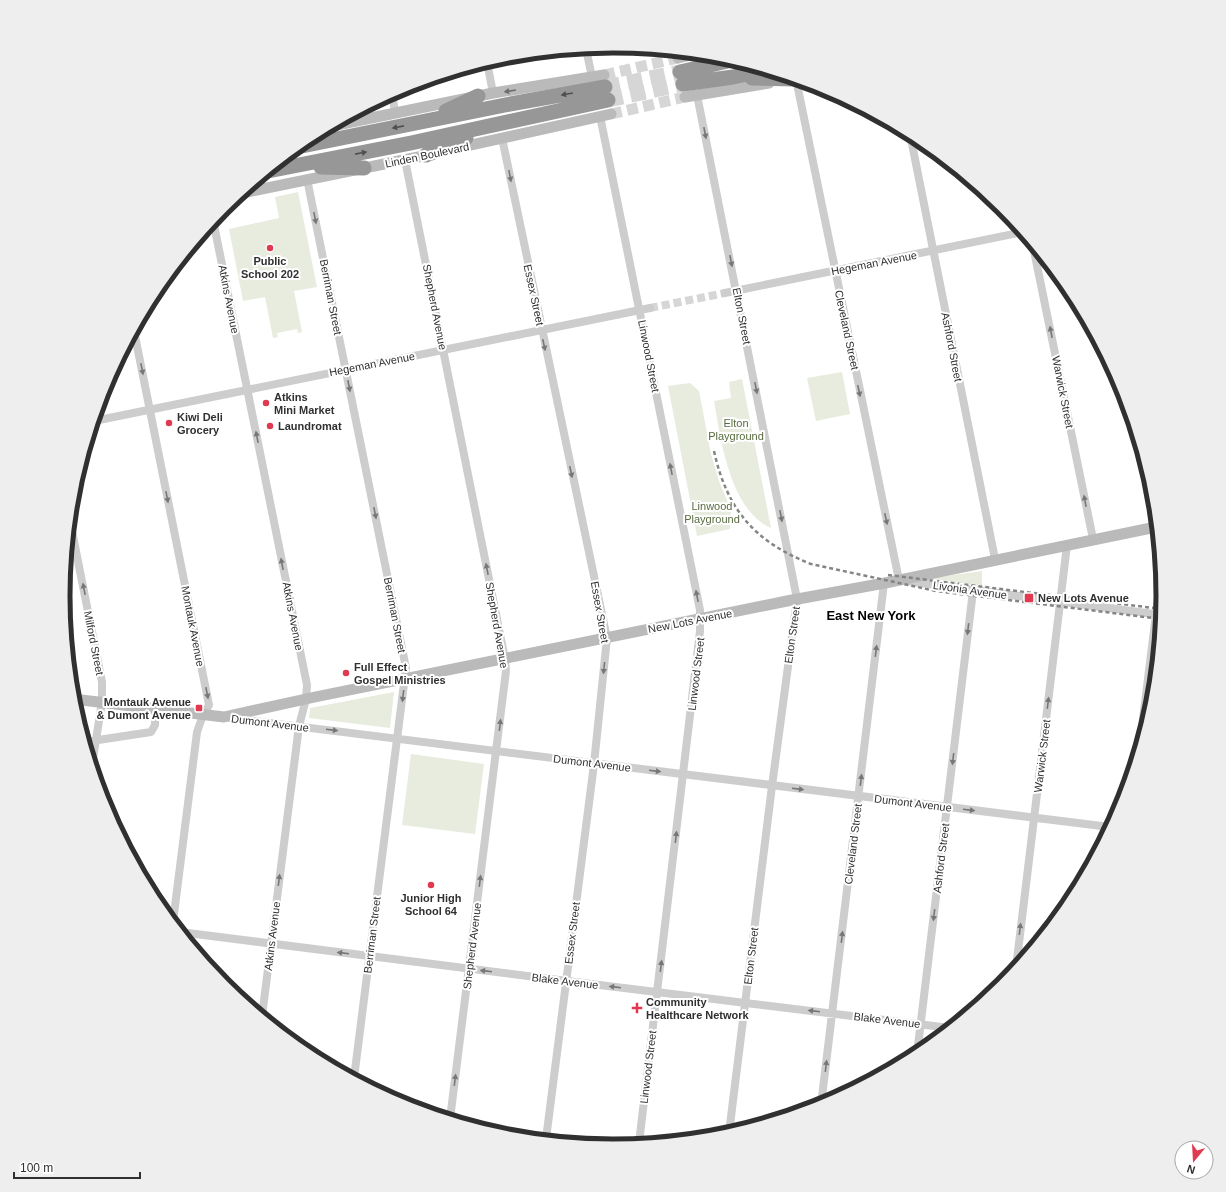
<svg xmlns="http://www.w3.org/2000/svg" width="1226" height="1192" viewBox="0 0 1226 1192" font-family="Arial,sans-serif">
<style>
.green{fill:#e7ecde}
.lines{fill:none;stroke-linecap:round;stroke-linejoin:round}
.street-tunnel{stroke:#d6d6d6;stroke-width:8;stroke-dasharray:8 4;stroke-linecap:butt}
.secondary-tunnel{stroke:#d6d6d6;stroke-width:11;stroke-dasharray:11 5.5;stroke-linecap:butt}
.highway-tunnel{stroke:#d6d6d6;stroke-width:15;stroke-dasharray:15 8;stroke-linecap:butt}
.street{stroke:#cdcdcd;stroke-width:8}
.secondary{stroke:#bababa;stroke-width:11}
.highway{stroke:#979797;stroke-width:15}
.rail{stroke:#858585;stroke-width:2.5;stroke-dasharray:4 3;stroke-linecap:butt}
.oneway{fill:#6e6e6e}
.oneway2{fill:#4f4f4f}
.oneway3{fill:#777}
.poi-dot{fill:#e03950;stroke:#fff;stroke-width:1.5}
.labels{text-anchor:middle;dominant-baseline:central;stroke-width:4;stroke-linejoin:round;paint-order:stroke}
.street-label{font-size:11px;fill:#303030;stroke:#fff}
.poi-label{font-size:11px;font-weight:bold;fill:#303030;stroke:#fff;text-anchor:start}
.park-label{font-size:11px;fill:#566a3e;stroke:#fff}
.quarter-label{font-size:13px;font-weight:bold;fill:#000;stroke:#fff}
.rim{fill:none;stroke:#303030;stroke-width:5}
</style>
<rect width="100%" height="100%" fill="#fff"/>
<path class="green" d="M 298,192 L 317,287 L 294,291 L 302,332 L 298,333 L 297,329 L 277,333 L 278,337 L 273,338 L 265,297 L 243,301 L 229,229 L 279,218 L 275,197 Z
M 842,372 L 850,414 L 816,421 L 807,378 Z
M 742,379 L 771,528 C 730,510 721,441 714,401 L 731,398 L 729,382 Z
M 690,383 L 699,391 L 711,454 L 719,481 L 731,510 L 730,529 L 697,536 L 668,386 Z
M 982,571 L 982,586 L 934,579 L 932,578 Z
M 394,692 L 390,728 L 309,718 L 310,708 Z
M 411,754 L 484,764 L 475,834 L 402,825 Z"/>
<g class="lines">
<path class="street-tunnel" d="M 650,308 L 725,293"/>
<path class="secondary-tunnel" d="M 604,75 L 678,58
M 611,114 L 685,97"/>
<path class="highway-tunnel" d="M 605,87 L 680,72
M 608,100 L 683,84"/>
<path class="street" d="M 586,49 L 592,77
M 487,62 L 493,93
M 796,79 L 899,580 L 1161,615
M 392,94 L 395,112
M 697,95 L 797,599 L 772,786 L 729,1133
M 600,116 L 700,610 L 700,631 L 639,1143
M 910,134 L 995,559
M 502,138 L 607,638 L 594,764 L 546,1139
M 405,160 L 505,659 L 506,671 L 450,1119
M 307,179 L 406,668 L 354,1078
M 213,220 L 307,685 L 306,699 L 299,726 L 262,1016
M 1033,246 L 1093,539
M 725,293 L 1023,232
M 134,331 L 209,705 L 203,715 L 197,732 L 173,922
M 94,421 L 650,308
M 70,521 L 102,682 L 102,702 L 92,765
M 230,718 L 1110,827
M 85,742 L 151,732 L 155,725 L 155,709
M 1140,743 L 1161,574
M 180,932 L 559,980 L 950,1028
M 1016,968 L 1067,545
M 917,1054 L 973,591
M 821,1105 L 884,583"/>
<path class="secondary" d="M 678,58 L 695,54
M 685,97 L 769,83
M 332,126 L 493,93 L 604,75
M 453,149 L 611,114
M 242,193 L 433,154
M 73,699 L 224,717 L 315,697 L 787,601 L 890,582 L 1156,527"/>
<path class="highway" d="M 680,72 L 732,60
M 752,78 L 795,79
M 683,84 L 733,77 L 766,70
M 446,111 L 478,96
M 297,147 L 505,105 L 605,87
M 426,155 L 466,138
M 321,167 L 364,168
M 268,171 L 411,143 L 608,100"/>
<path class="rail" d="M 714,451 C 727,510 755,542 811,564 L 936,591 L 1161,619
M 888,575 L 1162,609"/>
</g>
<defs><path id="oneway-solid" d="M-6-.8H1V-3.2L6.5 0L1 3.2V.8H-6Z"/></defs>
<use class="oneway" href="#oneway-solid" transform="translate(510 91) rotate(171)"/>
<g class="oneway2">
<use href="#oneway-solid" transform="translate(567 94) rotate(170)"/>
<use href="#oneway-solid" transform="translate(398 127) rotate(169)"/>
<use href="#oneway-solid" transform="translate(361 153) rotate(-11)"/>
</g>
<g class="oneway3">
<use href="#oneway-solid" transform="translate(705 133) rotate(79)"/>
<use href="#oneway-solid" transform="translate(510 176) rotate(79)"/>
<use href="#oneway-solid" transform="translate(315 218) rotate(79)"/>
<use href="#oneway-solid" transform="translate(731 261) rotate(79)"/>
<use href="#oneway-solid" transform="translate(1051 332) rotate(-101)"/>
<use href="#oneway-solid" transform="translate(544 345) rotate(78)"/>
<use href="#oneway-solid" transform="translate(142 369) rotate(79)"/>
<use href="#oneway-solid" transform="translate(349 386) rotate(79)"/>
<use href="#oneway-solid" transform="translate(756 388) rotate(79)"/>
<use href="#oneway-solid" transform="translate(859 391) rotate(78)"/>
<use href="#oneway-solid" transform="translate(257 437) rotate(-101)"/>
<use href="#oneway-solid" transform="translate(671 469) rotate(-101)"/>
<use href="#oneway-solid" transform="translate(571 472) rotate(78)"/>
<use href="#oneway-solid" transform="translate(167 497) rotate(79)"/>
<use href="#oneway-solid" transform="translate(1085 501) rotate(-101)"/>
<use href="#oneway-solid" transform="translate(375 513) rotate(79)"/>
<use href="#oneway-solid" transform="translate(781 516) rotate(79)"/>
<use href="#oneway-solid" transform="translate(886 519) rotate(78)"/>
<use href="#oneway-solid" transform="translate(282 564) rotate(-101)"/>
<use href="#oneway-solid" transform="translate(487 569) rotate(-101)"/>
<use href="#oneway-solid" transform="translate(84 589) rotate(-101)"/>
<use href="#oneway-solid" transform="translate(697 596) rotate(-101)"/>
<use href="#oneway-solid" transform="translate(968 629) rotate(97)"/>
<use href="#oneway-solid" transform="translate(876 651) rotate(-83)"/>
<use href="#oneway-solid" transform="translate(604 668) rotate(96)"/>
<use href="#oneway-solid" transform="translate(207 693) rotate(79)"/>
<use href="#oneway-solid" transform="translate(403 696) rotate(97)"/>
<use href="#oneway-solid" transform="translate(1048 703) rotate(-83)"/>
<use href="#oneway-solid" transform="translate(500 725) rotate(-83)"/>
<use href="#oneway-solid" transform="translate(332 730) rotate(7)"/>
<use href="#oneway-solid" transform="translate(953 759) rotate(97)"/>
<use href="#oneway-solid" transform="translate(655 771) rotate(7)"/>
<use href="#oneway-solid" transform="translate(861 780) rotate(-83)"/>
<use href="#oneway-solid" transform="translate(798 789) rotate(7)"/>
<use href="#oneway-solid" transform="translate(969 810) rotate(7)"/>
<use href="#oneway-solid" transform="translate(676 837) rotate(-83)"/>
<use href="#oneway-solid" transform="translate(279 880) rotate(-83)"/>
<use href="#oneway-solid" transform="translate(480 881) rotate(-83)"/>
<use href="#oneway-solid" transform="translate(934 915) rotate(97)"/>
<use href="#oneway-solid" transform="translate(1020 929) rotate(-83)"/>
<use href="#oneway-solid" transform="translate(842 937) rotate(-83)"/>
<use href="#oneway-solid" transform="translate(343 953) rotate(-173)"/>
<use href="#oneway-solid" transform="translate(661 966) rotate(-83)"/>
<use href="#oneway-solid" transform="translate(486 971) rotate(-173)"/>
<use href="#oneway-solid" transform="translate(615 987) rotate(-173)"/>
<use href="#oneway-solid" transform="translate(814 1011) rotate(-173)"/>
<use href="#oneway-solid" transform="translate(826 1066) rotate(-83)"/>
<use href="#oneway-solid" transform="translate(455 1080) rotate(-83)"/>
</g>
<g class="poi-dot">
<circle cx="270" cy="248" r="4"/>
<circle cx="266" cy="403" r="4"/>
<circle cx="169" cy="423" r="4"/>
<circle cx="270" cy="426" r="4"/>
<rect x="1024" y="593" width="10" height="10" rx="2"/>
<circle cx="346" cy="673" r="4"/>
<rect x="195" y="704" width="8" height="8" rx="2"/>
<circle cx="431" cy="885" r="4"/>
<path d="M635 1002h4v4h4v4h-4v4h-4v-4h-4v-4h4z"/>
</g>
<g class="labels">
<g class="street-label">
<text transform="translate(427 155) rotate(-12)">Linden Boulevard</text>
<text transform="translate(874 263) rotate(-11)">Hegeman Avenue</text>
<text transform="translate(534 295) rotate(78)">Essex Street</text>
<text transform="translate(331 297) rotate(79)">Berriman Street</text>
<text transform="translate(229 299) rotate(79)">Atkins Avenue</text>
<text transform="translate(435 307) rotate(79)">Shepherd Avenue</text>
<text transform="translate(742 316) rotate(79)">Elton Street</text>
<text transform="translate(847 330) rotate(78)">Cleveland Street</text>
<text transform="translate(952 347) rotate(79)">Ashford Street</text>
<text transform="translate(649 356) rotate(79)">Linwood Street</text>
<text transform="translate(372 364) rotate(-11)">Hegeman Avenue</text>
<text transform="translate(1063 392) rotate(79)">Warwick Street</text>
<text transform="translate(970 590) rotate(8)">Livonia Avenue</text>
<text transform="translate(600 612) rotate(80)">Essex Street</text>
<text transform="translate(395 615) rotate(79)">Berriman Street</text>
<text transform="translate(293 616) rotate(79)">Atkins Avenue</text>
<text transform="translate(690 621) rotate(-11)">New Lots Avenue</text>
<text transform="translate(497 625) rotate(80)">Shepherd Avenue</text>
<text transform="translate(193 626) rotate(79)">Montauk Avenue</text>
<text transform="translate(792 635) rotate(-82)">Elton Street</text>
<text transform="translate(94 643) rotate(79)">Milford Street</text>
<text transform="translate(696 674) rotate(-83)">Linwood Street</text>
<text transform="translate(270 723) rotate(7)">Dumont Avenue</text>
<text transform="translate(1042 756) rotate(-83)">Warwick Street</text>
<text transform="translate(592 763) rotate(7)">Dumont Avenue</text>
<text transform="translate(913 803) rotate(7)">Dumont Avenue</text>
<text transform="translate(853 844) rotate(-83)">Cleveland Street</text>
<text transform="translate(941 858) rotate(-83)">Ashford Street</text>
<text transform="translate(572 933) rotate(-83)">Essex Street</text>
<text transform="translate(372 935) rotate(-83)">Berriman Street</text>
<text transform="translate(272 936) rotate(-83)">Atkins Avenue</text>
<text transform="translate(472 946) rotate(-83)">Shepherd Avenue</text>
<text transform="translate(751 956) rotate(-83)">Elton Street</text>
<text transform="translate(565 981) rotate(7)">Blake Avenue</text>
<text transform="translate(887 1020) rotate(7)">Blake Avenue</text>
<text transform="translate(648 1067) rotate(-83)">Linwood Street</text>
</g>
<g class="poi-label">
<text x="270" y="261" text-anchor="middle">Public<tspan x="270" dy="13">School 202</tspan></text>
<text x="274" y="397">Atkins<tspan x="274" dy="13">Mini Market</tspan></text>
<text x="177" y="417">Kiwi Deli<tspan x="177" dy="13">Grocery</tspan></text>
<text x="278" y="426">Laundromat</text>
<text x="1038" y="598">New Lots Avenue</text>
<text x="354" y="667">Full Effect<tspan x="354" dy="13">Gospel Ministries</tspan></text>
<text x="191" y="702" text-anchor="end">Montauk Avenue<tspan x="191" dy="13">&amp; Dumont Avenue</tspan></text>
<text x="431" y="898" text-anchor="middle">Junior High<tspan x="431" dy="13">School 64</tspan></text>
<text x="646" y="1002">Community<tspan x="646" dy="13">Healthcare Network</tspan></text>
</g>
<g class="park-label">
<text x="736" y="423">Elton<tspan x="736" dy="13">Playground</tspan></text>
<text x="712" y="506">Linwood<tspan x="712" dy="13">Playground</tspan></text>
</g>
<g class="quarter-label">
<text x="871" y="615">East New York</text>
</g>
</g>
<path d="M0 0H1226V1192H0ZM70 596a543 543 0 1 1 1086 0a543 543 0 1 1-1086 0Z" fill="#eee" fill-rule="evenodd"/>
<path class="rim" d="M70 596a543 543 0 1 1 1086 0a543 543 0 1 1-1086 0Z"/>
<g transform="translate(1194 1160) rotate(198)"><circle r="19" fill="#ffffff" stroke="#acacac"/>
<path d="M0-3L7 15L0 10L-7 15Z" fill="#e03950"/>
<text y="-6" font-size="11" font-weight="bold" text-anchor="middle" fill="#303030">N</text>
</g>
<path d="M14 1172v6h126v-6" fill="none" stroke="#303030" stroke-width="2"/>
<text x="20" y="1172" font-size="12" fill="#303030" stroke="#ffffff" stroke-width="3" paint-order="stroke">100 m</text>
</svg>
